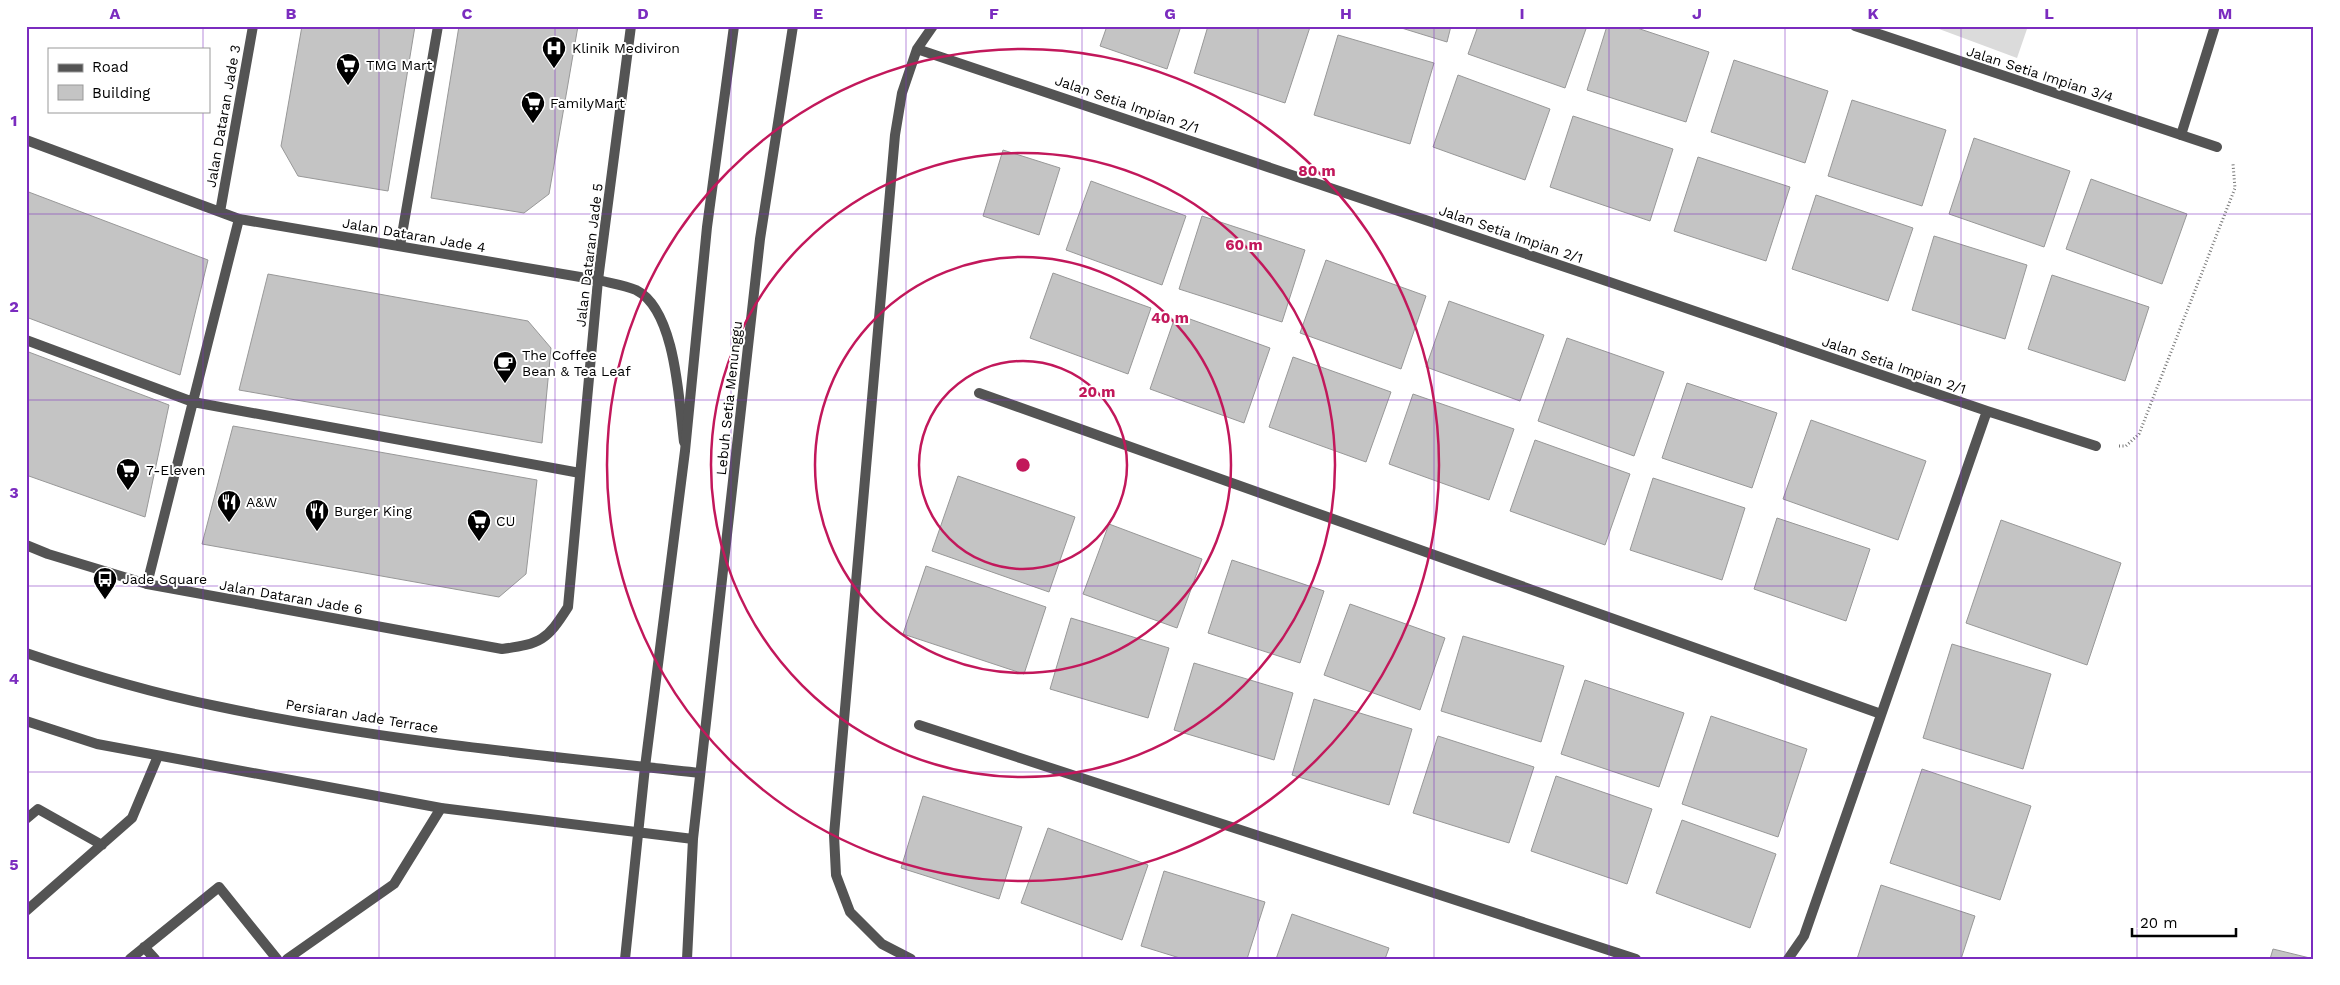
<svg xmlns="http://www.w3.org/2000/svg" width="2340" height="985" viewBox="0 0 2340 985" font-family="'Work Sans',sans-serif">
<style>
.green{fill:#dbdbdb}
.building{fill:#c4c4c4;stroke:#989898}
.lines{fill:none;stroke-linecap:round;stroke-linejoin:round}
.path{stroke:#767676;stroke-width:3;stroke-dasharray:1 2.5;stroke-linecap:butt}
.service{stroke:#545454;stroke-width:10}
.minor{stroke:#545454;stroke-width:10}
.tertiary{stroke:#545454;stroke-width:10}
.grid{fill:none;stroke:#7b2cbf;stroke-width:1;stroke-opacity:0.55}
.ring{fill:none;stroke:#c2185b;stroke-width:2.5}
.labels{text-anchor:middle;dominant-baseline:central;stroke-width:4;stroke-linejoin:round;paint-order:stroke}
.poi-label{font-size:14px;fill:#000;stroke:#fff;text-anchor:start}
.street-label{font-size:14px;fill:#000;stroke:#fff}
.centre{fill:#c2185b;stroke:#fff;stroke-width:2.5}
.ring-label{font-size:15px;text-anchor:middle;font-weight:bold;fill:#c2185b;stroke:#fff;stroke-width:4;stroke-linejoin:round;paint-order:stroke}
.neatline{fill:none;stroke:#7b2cbf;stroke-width:2}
.grid-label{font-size:16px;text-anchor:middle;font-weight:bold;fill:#7b2cbf}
</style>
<rect width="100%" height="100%" fill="#fff"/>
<path class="green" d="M 1931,26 L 2028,26 L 2017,58 Z"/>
<path class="building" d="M 302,26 L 415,26 L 388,191 L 298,176 L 281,146 Z
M 459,26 L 578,26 L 549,194 L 524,213 L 431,198 Z
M 1107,26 L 1181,26 L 1167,69 L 1100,46 Z
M 1208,26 L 1310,27 L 1285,103 L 1194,73 Z
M 1395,26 L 1451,26 L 1447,42 Z
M 1478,26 L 1587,26 L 1565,88 L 1468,54 Z
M 1607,26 L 1631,26 L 1709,52 L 1686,122 L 1587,90 Z
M 1338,35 L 1434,63 L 1410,144 L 1314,115 Z
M 1734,60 L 1828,91 L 1805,163 L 1711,132 Z
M 1458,75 L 1550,109 L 1525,180 L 1433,147 Z
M 1852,100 L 1946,130 L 1922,206 L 1828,176 Z
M 1573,116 L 1673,149 L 1650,221 L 1550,187 Z
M 1974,138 L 2070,171 L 2044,247 L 1949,214 Z
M 1003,150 L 1060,168 L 1039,235 L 983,216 Z
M 1698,157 L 1790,187 L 1766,261 L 1674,231 Z
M 2091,179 L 2187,214 L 2162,284 L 2066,249 Z
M 1091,181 L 1186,216 L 1162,285 L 1066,250 Z
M 26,191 L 208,260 L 180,375 L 26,317 Z
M 1816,195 L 1913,228 L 1888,301 L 1792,269 Z
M 1202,216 L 1305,250 L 1282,322 L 1179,289 Z
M 1934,236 L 2027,265 L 2005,339 L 1912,310 Z
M 1326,260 L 1426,296 L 1401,369 L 1300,333 Z
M 1053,273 L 1151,308 L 1128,374 L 1030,338 Z
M 268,274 L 528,321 L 551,348 L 542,443 L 239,390 Z
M 2052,275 L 2149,307 L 2125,381 L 2028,349 Z
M 1449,301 L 1544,335 L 1520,401 L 1426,367 Z
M 1176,314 L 1270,348 L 1244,423 L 1150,389 Z
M 1567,338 L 1664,372 L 1634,456 L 1538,421 Z
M 26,351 L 169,405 L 145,517 L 26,475 Z
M 1293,357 L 1391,392 L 1366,462 L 1269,427 Z
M 1687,383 L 1777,413 L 1752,488 L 1662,458 Z
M 1413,394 L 1514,429 L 1489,500 L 1389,464 Z
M 1811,420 L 1926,461 L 1898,540 L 1783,499 Z
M 233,426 L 537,480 L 526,574 L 499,597 L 202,544 Z
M 1535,440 L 1630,474 L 1605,545 L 1510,511 Z
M 958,476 L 1075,517 L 1049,592 L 932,551 Z
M 1653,478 L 1745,508 L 1722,580 L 1630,550 Z
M 1777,518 L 1870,549 L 1846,621 L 1754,589 Z
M 2001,520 L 2121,563 L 2087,665 L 1966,623 Z
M 1109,524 L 1202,559 L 1177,628 L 1083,594 Z
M 1232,560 L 1324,591 L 1300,663 L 1208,633 Z
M 926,566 L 1046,607 L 1024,674 L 903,634 Z
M 1350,604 L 1445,638 L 1420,710 L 1324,675 Z
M 1071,618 L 1169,648 L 1148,718 L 1050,689 Z
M 1463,636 L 1564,666 L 1541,742 L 1441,711 Z
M 1952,644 L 2051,674 L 2023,769 L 1923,738 Z
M 1194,663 L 1293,693 L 1274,760 L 1174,730 Z
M 1585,680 L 1684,713 L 1659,787 L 1561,754 Z
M 1314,699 L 1412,729 L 1389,805 L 1292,775 Z
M 1711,716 L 1807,749 L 1778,837 L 1682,804 Z
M 1438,736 L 1534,767 L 1509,843 L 1413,813 Z
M 1922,769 L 2031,806 L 2000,900 L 1890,863 Z
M 1556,776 L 1652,809 L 1627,884 L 1531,851 Z
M 923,796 L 1022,827 L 999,899 L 901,868 Z
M 1682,820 L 1776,854 L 1750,928 L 1656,893 Z
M 1048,828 L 1148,865 L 1122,940 L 1021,903 Z
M 1164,871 L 1265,902 L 1247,959 L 1183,959 L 1141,946 Z
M 1881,885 L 1975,916 L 1961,959 L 1857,959 Z
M 1292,914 L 1389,948 L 1385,959 L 1276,959 Z
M 2273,949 L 2314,959 L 2270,959 Z"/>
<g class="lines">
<path class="path" d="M 2119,446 L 2126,446 L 2139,434 L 2235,188 L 2233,164"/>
<path class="service" d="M 2181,135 L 2215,26
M 400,246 L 438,26
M 26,340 L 193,402 L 580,473
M 147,584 L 239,219
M 26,819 L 38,809 L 102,845
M 26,911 L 132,818 L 158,756
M 144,947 L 155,959
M 130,959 L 219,887 L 277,959
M 287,959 L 394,884 L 441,808"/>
<path class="minor" d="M 1855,26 L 2217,147
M 917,49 L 1586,274 L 1987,411 L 2096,446
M 26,140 L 239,219 L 598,280 C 610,283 625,285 636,290 C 676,310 679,402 684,442
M 220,212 L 253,26
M 979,393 L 1881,714
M 26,545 L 48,554 L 147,584 L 502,649 C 541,644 547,640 568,607 L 598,280 L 631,26
M 919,725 L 1636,959
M 911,959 L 882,944 L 850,912 L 836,875 L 834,835 L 895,135 L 902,93 L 917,49 L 933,26
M 1788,959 L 1804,936 L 1987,411"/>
<path class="tertiary" d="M 26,653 C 88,674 152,693 216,706 C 375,740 539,755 700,773
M 26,721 L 97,744 L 441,808 L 693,839
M 625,959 L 645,767 L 685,451 L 707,227 L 734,26
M 687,959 L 693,839 L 760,239 L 793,26"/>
</g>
<path class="grid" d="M 203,26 L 203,49M 379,26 L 379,959M 555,26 L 555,959M 731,26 L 731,959M 906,26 L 906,959M 1082,26 L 1082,959M 1258,26 L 1258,959M 1434,26 L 1434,959M 1609,26 L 1609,959M 1785,26 L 1785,959M 1961,26 L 1961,959M 2137,26 L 2137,959M 203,111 L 203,959M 26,214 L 2314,214M 26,400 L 2314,400M 26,586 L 2314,586M 26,772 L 2314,772"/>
<g class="ring">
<circle cx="1023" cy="465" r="104"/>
<circle cx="1023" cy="465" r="208"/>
<circle cx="1023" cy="465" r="312"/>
<circle cx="1023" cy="465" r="416"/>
</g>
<defs>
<g id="hospital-pin" transform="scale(1.25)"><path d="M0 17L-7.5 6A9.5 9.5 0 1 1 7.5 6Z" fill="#000" stroke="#fff"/><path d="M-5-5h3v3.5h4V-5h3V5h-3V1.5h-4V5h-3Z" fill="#fff"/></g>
<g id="supermarket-pin" transform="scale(1.25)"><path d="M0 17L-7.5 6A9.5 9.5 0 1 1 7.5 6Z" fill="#000" stroke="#fff"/><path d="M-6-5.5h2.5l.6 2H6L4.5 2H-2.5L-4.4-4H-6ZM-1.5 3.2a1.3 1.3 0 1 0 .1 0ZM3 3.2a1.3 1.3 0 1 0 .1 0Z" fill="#fff"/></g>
<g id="cafe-pin" transform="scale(1.25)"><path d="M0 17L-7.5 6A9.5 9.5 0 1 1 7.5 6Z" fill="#000" stroke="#fff"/><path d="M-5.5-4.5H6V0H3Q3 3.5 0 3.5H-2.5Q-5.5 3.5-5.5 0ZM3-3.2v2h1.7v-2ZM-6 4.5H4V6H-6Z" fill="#fff"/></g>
<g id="restaurant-pin" transform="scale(1.25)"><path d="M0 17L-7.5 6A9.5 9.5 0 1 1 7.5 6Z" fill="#000" stroke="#fff"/><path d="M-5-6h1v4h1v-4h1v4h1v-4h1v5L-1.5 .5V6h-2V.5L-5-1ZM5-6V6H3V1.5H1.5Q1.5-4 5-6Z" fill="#fff"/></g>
<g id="bus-pin" transform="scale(1.25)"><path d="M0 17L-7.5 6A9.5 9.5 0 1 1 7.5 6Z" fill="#000" stroke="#fff"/><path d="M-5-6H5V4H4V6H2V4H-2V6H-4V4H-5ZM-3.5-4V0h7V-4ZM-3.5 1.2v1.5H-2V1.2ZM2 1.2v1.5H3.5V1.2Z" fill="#fff"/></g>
</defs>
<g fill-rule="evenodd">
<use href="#hospital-pin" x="554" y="48"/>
<use href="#supermarket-pin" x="348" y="65"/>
<use href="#supermarket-pin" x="533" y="103"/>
<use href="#cafe-pin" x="505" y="363"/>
<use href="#supermarket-pin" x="128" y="470"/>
<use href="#restaurant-pin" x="229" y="502"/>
<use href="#restaurant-pin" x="317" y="511"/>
<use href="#supermarket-pin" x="479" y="521"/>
<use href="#bus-pin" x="105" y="579"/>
</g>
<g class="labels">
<g class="poi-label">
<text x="572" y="48">Klinik Mediviron</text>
<text x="366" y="65">TMG Mart</text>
<text x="550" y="103">FamilyMart</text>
<text x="522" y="355">The Coffee<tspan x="522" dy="16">Bean &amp; Tea Leaf</tspan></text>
<text x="146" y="470">7-Eleven</text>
<text x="246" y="502">A&amp;W</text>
<text x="334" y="511">Burger King</text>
<text x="496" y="521">CU</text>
<text x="122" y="579">Jade Square</text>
</g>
<g class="street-label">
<text transform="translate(2040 74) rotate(18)">Jalan Setia Impian 3/4</text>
<text transform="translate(1127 104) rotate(19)">Jalan Setia Impian 2/1</text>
<text transform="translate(223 116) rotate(-80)">Jalan Dataran Jade 3</text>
<text transform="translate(1511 234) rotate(19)">Jalan Setia Impian 2/1</text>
<text transform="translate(414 235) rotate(10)">Jalan Dataran Jade 4</text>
<text transform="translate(589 255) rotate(-83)">Jalan Dataran Jade 5</text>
<text transform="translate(1894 365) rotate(19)">Jalan Setia Impian 2/1</text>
<text transform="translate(729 398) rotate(-84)">Lebuh Setia Menunggu</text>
<text transform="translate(291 597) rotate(10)">Jalan Dataran Jade 6</text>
<text transform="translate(362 716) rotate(9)">Persiaran Jade Terrace</text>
</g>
</g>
<circle cx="1023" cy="465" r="8" class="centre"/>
<g class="ring-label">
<text x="1317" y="176">80 m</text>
<text x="1244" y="250">60 m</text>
<text x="1170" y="323">40 m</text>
<text x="1097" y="397">20 m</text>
</g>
<rect width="2340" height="985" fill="none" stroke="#ffffff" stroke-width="55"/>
<rect x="48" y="48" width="162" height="65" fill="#ffffff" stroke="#999999"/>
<rect x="58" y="64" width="25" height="8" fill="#545454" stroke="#999999"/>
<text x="92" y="72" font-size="15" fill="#000000">Road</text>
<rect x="58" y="85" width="25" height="15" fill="#c4c4c4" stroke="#999999"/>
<text x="92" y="98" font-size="15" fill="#000000">Building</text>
<path d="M2132 928v8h104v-8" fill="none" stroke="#000000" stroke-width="2.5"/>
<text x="2140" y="928" font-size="15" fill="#000000" stroke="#ffffff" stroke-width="4" paint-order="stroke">20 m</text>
<rect x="28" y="28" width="2284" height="930" class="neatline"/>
<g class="grid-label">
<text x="115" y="19">A</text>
<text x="291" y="19">B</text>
<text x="467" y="19">C</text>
<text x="643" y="19">D</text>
<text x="818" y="19">E</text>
<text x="994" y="19">F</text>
<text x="1170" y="19">G</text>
<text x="1346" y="19">H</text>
<text x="1522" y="19">I</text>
<text x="1697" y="19">J</text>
<text x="1873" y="19">K</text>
<text x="2049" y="19">L</text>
<text x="2225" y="19">M</text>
<text x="14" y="126">1</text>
<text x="14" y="312">2</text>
<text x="14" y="498">3</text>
<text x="14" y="684">4</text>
<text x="14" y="870">5</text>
</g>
</svg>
